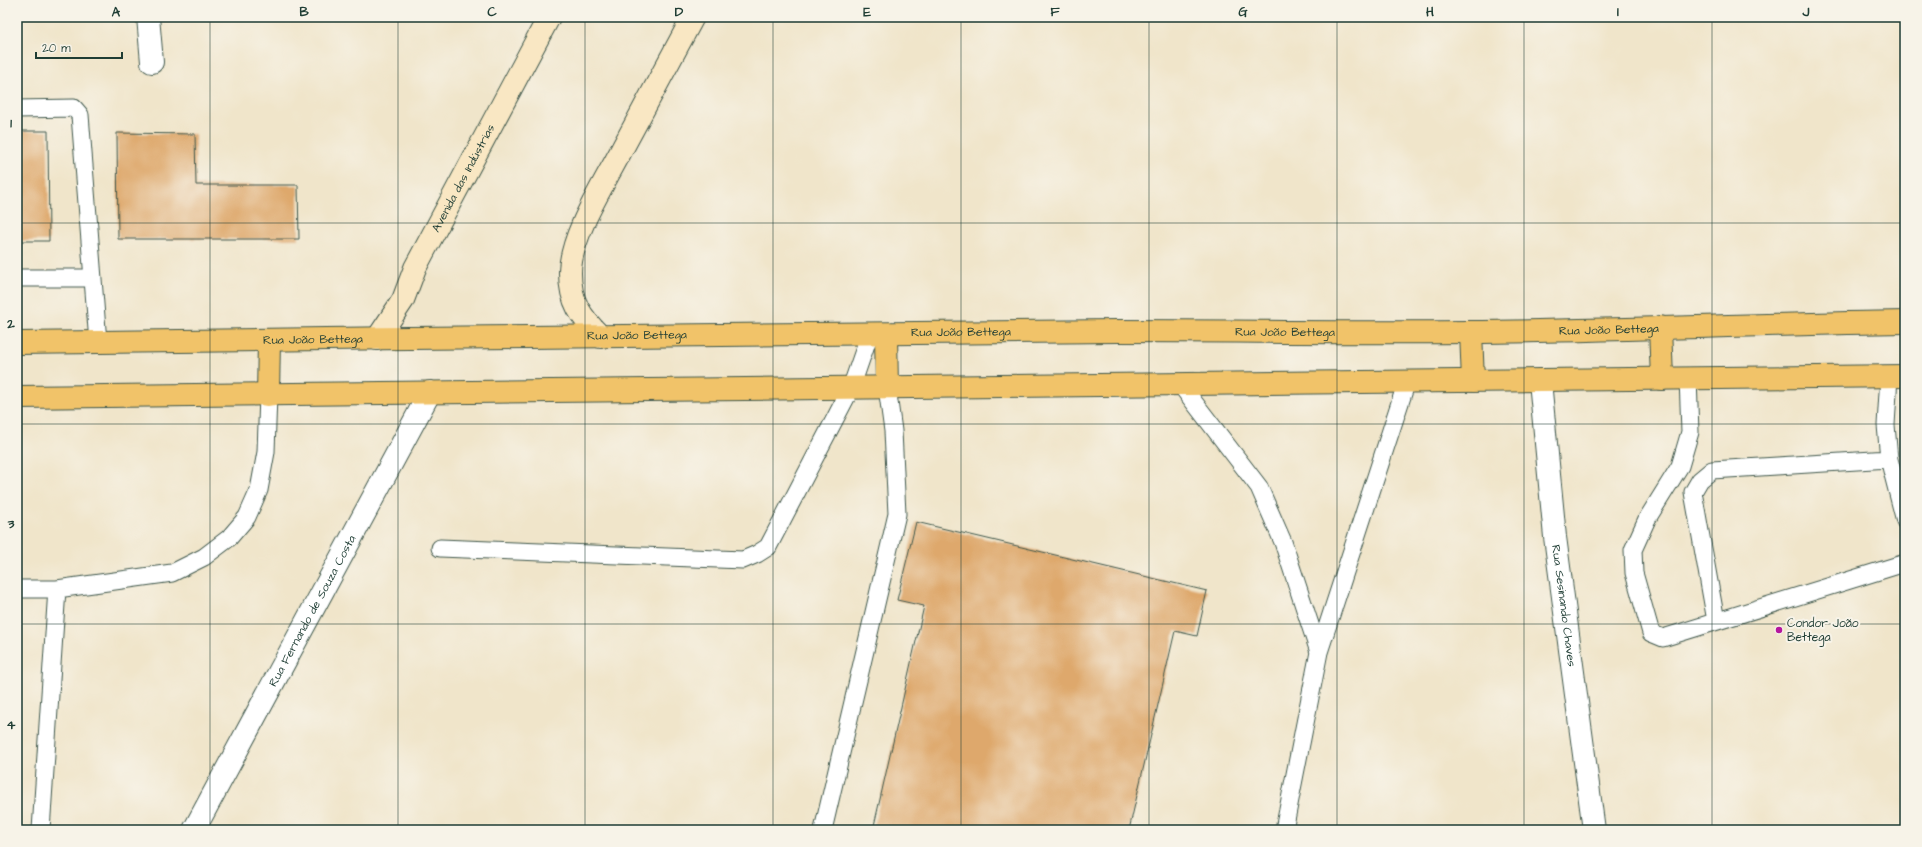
<svg xmlns="http://www.w3.org/2000/svg" width="1922" height="847" viewBox="0 0 1922 847" font-family="'Architects Daughter',sans-serif">
<style>
.building{fill:#dea86c}
.lines{fill:none;stroke-linecap:round;stroke-linejoin:round}
.service-casing{stroke:#3e564a;stroke-width:19}
.minor-casing{stroke:#3e564a;stroke-width:24}
.tertiary-casing{stroke:#3e564a;stroke-width:24}
.secondary-casing{stroke:#3e564a;stroke-width:24}
.primary-casing{stroke:#3e564a;stroke-width:24}
.service{stroke:#fff;stroke-width:17}
.minor{stroke:#fff;stroke-width:22}
.tertiary{stroke:#fff;stroke-width:22}
.secondary{stroke:#f9e7c3;stroke-width:22}
.primary{stroke:#f1c369;stroke-width:22}
.grid{fill:none;stroke:#1f3d34;stroke-width:1;stroke-opacity:0.55}
.poi-dot{fill:#b5179e;stroke:#f7f3e8;stroke-width:1.5}
.labels{text-anchor:middle;dominant-baseline:central;stroke-width:4;stroke-linejoin:round;paint-order:stroke}
.street-label{font-size:12px;fill:#1f3d34;stroke:#f7f3e8}
.poi-label{font-size:12px;fill:#1f3d34;stroke:#f7f3e8;text-anchor:start}
.neatline{fill:none;stroke:#1f3d34;stroke-width:1.5}
.grid-label{font-size:13px;text-anchor:middle;font-weight:bold;fill:#1f3d34}
</style>
<rect width="100%" height="100%" fill="#f7f3e8"/>
<filter id="ink" filterUnits="userSpaceOnUse"><feTurbulence type="fractalNoise" baseFrequency=".025" numOctaves="2"/><feDisplacementMap in="SourceGraphic" scale="8" xChannelSelector="R" yChannelSelector="G"/><feConvolveMatrix kernelMatrix="1 2 1 2 8 2 1 2 1" color-interpolation-filters="sRGB"/></filter>
<filter id="wash" filterUnits="userSpaceOnUse"><feTurbulence type="fractalNoise" baseFrequency=".012" numOctaves="4" result="noise"/><feDisplacementMap in="SourceGraphic" scale="16" xChannelSelector="R" yChannelSelector="G"/><feGaussianBlur stdDeviation="0.9" result="paint"/><feColorMatrix in="noise" values="0 0 0 0 0 0 0 0 0 0 0 0 0 0 0 0 0 1.4 0 .05"/><feComposite in="paint" operator="in"/></filter>
<g filter="url(#wash)">
<rect width="100%" height="100%" fill="#f0e5ca"/>
<g id="blocks">
<path class="building" d="M 17,131 L 48,131 L 49,241 L 17,241 Z
M 117,133 L 195,134 L 196,185 L 298,185 L 299,239 L 118,239 Z
M 916,522 L 1207,591 L 1197,636 L 1175,631 L 1129,830 L 873,830 L 924,606 L 897,600 Z"/>
</g>
</g>
<g filter="url(#ink)">
<use href="#blocks" fill-opacity="0" stroke="#3e564a" stroke-width="1"/>
<g class="lines">
<g class="service-casing">
<path id="service" d="M 17,109 L 74,108 L 80,115 L 98,342
M 17,278 L 93,278
M 1889,376 L 1886,425 L 1889,459 L 1905,521
M 1688,378 L 1690,432 L 1680,466 L 1647,519 L 1633,550 L 1634,573 L 1651,633 L 1663,638 L 1905,563
M 1180,384 L 1259,487 L 1283,542 L 1319,652
M 440,548 L 743,560 L 757,554 L 768,547 L 851,388 L 870,333
M 17,589 L 57,589 L 172,573 L 204,557 L 229,538 L 247,517 L 259,490 L 266,452 L 268,395
M 1716,621 L 1693,492 L 1700,480 L 1712,470 L 1889,459
M 41,830 L 57,589
M 823,830 L 897,514 L 893,431 L 887,387
M 1284,830 L 1319,652 L 1407,381"/>
</g>
<g class="minor-casing">
<path id="minor" d="M 148,17 L 152,62"/>
</g>
<g class="tertiary-casing">
<g id="tertiary">
<path id="s1" d="M 1540,381 L 1555,537 L 1594,830"/>
<path id="s2" d="M 194,830 L 430,392"/>
</g>
</g>
<g class="secondary-casing">
<g id="secondary">
<path d="M 601,337 C 581,317 570,302 570,273 C 570,236 604,184 621,151 C 645,106 669,62 693,17"/>
<path id="s3" d="M 377,339 L 403,300 L 415,268 L 549,17"/>
</g>
</g>
<g class="primary-casing">
<g id="primary">
<path d="M 1660,327 L 1662,379"/>
<path d="M 1471,332 L 1473,381"/>
<path d="M 886,334 L 887,387"/>
<path id="s4" d="M 17,343 C 384,339 751,332 1118,331 C 1235,331 1352,333 1469,332 C 1614,331 1760,324 1905,322"/>
<path d="M 268,395 L 269,340"/>
<path d="M 17,397 L 1905,376"/>
</g>
</g>
<use href="#service" class="service"/>
<use href="#minor" class="minor"/>
<use href="#tertiary" class="tertiary"/>
<use href="#secondary" class="secondary"/>
<use href="#primary" class="primary"/>
</g>
</g>
<path class="grid" d="M 210,17 L 210,830M 398,17 L 398,830M 585,17 L 585,830M 773,17 L 773,830M 961,17 L 961,830M 1149,17 L 1149,830M 1337,17 L 1337,830M 1524,17 L 1524,830M 1712,17 L 1712,830M 17,223 L 1905,223M 17,424 L 1905,424M 17,624 L 1905,624"/>
<circle class="poi-dot" cx="1779" cy="630" r="4"/>
<g class="labels">
<g class="street-label">
<text stroke="none"><textPath href="#s3" startOffset="183">Avenida das Indústrias</textPath></text>
<text stroke="none"><textPath href="#s4" startOffset="1592">Rua João Bettega</textPath></text>
<text stroke="none"><textPath href="#s4" startOffset="1268">Rua João Bettega</textPath></text>
<text stroke="none"><textPath href="#s4" startOffset="944">Rua João Bettega</textPath></text>
<text stroke="none"><textPath href="#s4" startOffset="620">Rua João Bettega</textPath></text>
<text stroke="none"><textPath href="#s4" startOffset="296">Rua João Bettega</textPath></text>
<text stroke="none"><textPath href="#s1" startOffset="226">Rua Sesinando Chaves</textPath></text>
<text stroke="none"><textPath href="#s2" startOffset="249">Rua Fernando de Souza Costa</textPath></text>
</g>
<g class="poi-label">
<text x="1787" y="623">Condor João<tspan x="1787" dy="14">Bettega</tspan></text>
</g>
</g>
<rect width="1922" height="847" fill="none" stroke="#f7f3e8" stroke-width="44"/>
<path d="M36 52v6h86v-6" fill="none" stroke="#1f3d34" stroke-width="2"/>
<text x="42" y="52" font-size="12" fill="#1f3d34" stroke="#f7f3e8" stroke-width="3" paint-order="stroke">20 m</text>
<rect x="22" y="22" width="1878" height="803" class="neatline"/>
<g class="grid-label">
<text x="116" y="16">A</text>
<text x="304" y="16">B</text>
<text x="492" y="16">C</text>
<text x="679" y="16">D</text>
<text x="867" y="16">E</text>
<text x="1055" y="16">F</text>
<text x="1243" y="16">G</text>
<text x="1430" y="16">H</text>
<text x="1618" y="16">I</text>
<text x="1806" y="16">J</text>
<text x="11" y="127">1</text>
<text x="11" y="328">2</text>
<text x="11" y="528">3</text>
<text x="11" y="729">4</text>
</g>
</svg>
